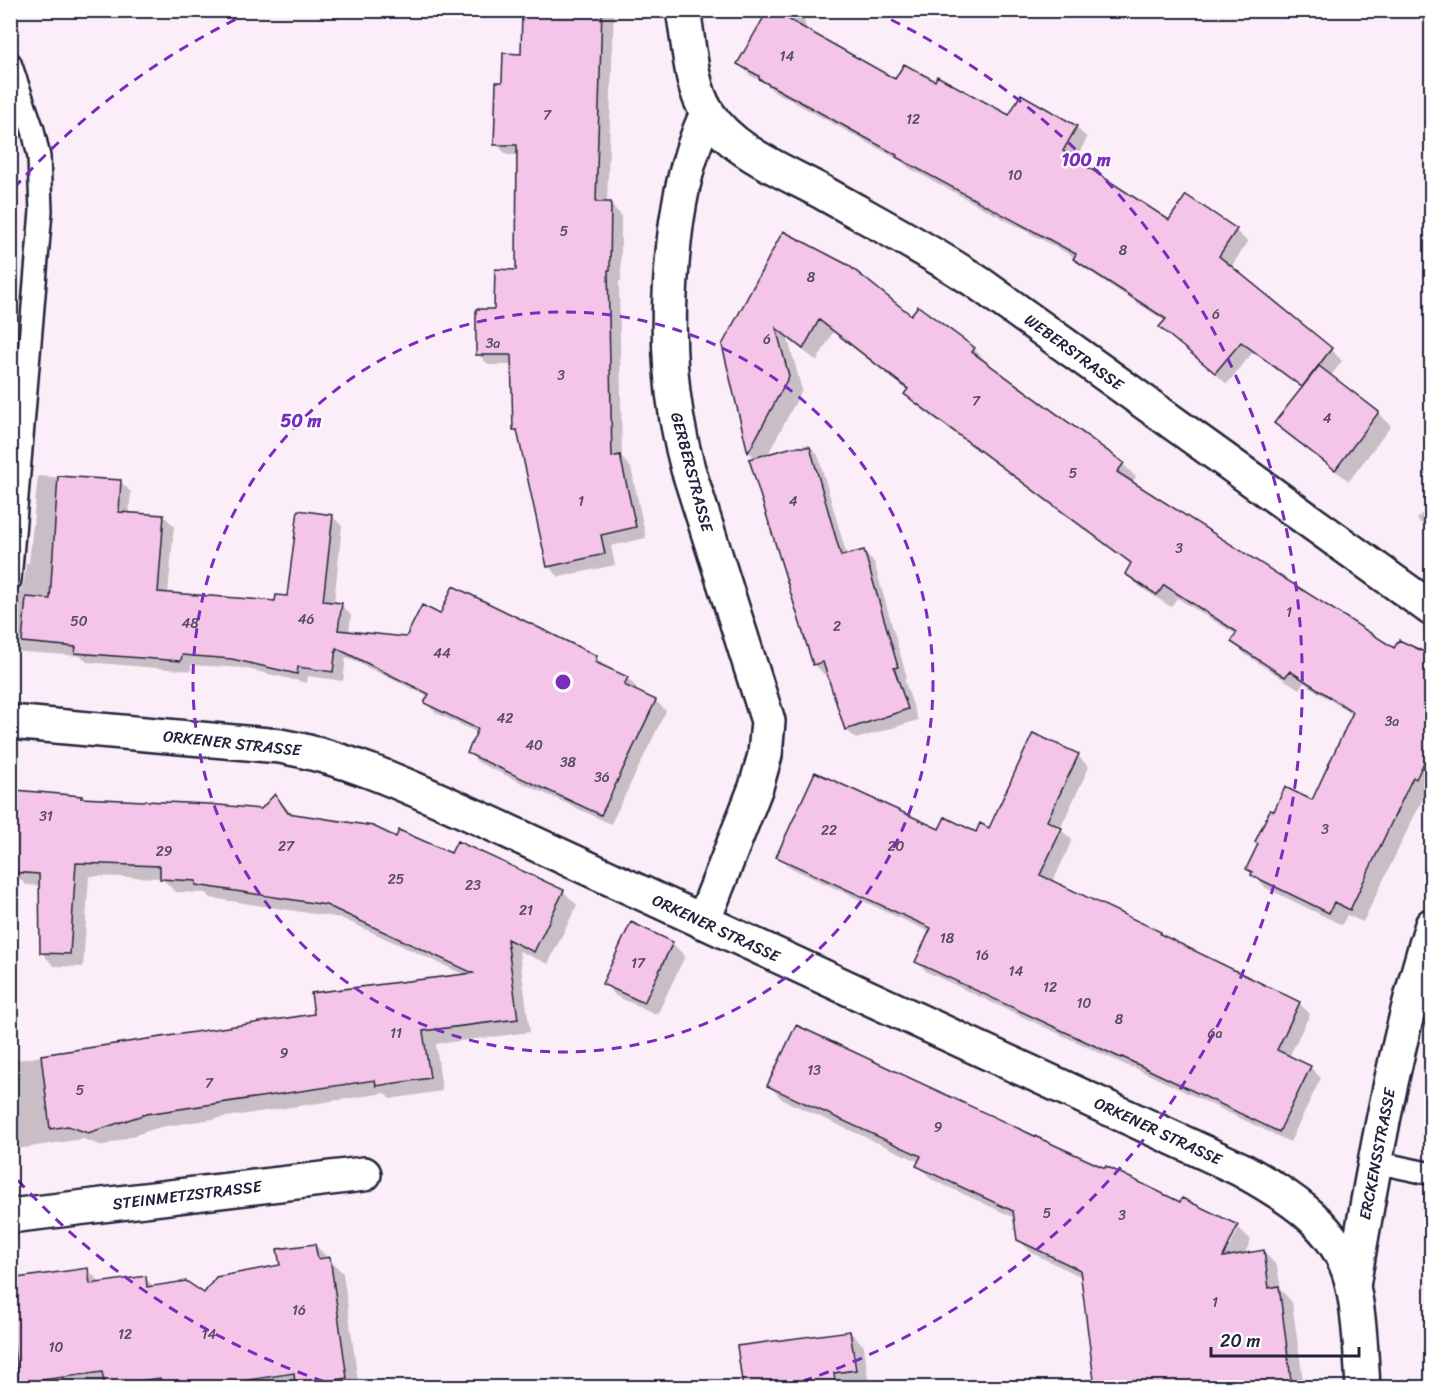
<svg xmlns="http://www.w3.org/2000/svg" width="1442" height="1398" viewBox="0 0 1442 1398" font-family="Sriracha,sans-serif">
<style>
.shadow{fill:#0003;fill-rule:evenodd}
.building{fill:#f4c5e8;stroke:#22223b;stroke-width:1.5}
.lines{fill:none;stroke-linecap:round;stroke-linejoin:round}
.service-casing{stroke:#22223b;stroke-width:26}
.minor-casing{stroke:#22223b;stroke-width:38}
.tertiary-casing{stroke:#22223b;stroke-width:38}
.service{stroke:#fff;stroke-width:21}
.minor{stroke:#fff;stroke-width:33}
.tertiary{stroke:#fff;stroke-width:33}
.ring{fill:none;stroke:#7b2cbf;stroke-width:3;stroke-dasharray:10 8}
.labels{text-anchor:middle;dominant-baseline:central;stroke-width:4.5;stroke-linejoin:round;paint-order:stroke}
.number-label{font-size:14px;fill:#564b66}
.street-label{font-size:16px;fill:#22223b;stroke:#fff}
.centre{fill:#7b2cbf;stroke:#fff;stroke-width:3}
.ring-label{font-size:18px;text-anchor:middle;font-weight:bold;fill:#7b2cbf;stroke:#fff;stroke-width:4.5;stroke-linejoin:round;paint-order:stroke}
</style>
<rect width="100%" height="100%" fill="#fceef8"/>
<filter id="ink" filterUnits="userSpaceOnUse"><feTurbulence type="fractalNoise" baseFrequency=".0167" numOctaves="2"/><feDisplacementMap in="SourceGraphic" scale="12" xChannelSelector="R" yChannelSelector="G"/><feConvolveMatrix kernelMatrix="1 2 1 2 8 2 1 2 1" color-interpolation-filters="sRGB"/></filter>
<g filter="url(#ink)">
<path class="shadow" d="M 524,10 L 614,10 L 607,204 L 610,204 L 621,215 L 621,281 L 619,281 L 622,458 L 631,468 L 646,538 L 611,546 L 615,565 L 559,577 L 548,566 L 519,434 L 514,429 L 512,365 L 489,365 L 478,354 L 496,310 L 518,271 L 519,155 L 507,155 L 496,144 L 504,83 L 523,55 Z
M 770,10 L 803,10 L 806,31 L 896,82 L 935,83 L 1010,117 L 1076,127 L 1087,138 L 1075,161 L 1170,222 L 1186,197 L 1236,231 L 1248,242 L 1231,267 L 1331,349 L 1342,361 L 1330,377 L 1378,413 L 1391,426 L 1349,481 L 1289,436 L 1276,423 L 1303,389 L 1253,352 L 1227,384 L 1161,327 L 1165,321 L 1087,270 L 1076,258 L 909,168 L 903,162 L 772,90 L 765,83 L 751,76 L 739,64 Z
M 783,233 L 912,317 L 919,308 L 974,349 L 988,363 L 986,364 L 1123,464 L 1136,477 L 1132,483 L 1395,650 L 1399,642 L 1432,657 L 1432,788 L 1430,791 L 1427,790 L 1363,922 L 1347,915 L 1342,925 L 1266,888 L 1248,869 L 1275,813 L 1312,802 L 1353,715 L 1304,683 L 1299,689 L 1246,655 L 1233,642 L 1237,635 L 1177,598 L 1171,607 L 1140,587 L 1126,574 L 1132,565 L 919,407 L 906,394 L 908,391 L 833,332 L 817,361 L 788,339 L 802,390 L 767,456 L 808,444 L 818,455 L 847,556 L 863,551 L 874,562 L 907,678 L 904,679 L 918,720 L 856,739 L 846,729 L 829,674 L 825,675 L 814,664 L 756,459 L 750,453 L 724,345 Z
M 38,476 L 121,482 L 131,492 L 129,514 L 164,516 L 174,526 L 168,594 L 276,603 L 288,598 L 332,516 L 342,526 L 334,604 L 341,605 L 351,615 L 349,633 L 407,639 L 440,616 L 596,657 L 606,668 L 627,678 L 637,688 L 635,692 L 656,701 L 666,711 L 611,824 L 479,763 L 469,753 L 478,733 L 436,713 L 426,703 L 429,697 L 346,657 L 343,681 L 308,676 L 307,683 L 243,668 L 191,665 L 191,671 L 87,662 L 81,656 L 10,651 L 10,593 L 15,593 L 21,589 L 24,582 L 26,563 L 29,563 Z
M 1432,503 L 1432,534 L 1417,519 Z
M 1078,756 L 1089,767 L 1060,829 L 1072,840 L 1053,882 L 1161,933 L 1167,940 L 1299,1003 L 1310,1014 L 1289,1057 L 1310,1067 L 1321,1078 L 1290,1142 L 1133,1067 L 1132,1068 L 927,972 L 916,961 L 930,932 L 789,867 L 778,856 L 939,831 L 977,834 L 990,830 Z
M 275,796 L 293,815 L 397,839 L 452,855 L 458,843 L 563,891 L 577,905 L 548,964 L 519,951 L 530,1032 L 436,1044 L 442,1091 L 390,1099 L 385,1093 L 160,1127 L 102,1146 L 83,1139 L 10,1150 L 10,1061 L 316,1015 L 465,975 L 341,918 L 211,898 L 206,893 L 175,892 L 162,878 L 89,876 L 83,967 L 54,966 L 41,952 L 41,886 L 26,885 L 13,872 L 81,797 L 84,800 L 262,811 Z
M 672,943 L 685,956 L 657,1015 L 616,996 L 604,983 Z
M 769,1086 L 1181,1204 L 1237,1226 L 1251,1240 L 1244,1255 L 1264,1252 L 1277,1266 L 1281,1290 L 1292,1302 L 1304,1388 L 1097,1388 L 1082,1277 L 1032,1253 L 1018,1239 L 1015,1218 L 931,1179 L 918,1165 L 920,1162 L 783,1100 ZM 1234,1230 L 1238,1230 L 1221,1264 L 1219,1263 Z
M 315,1245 L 343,1273 L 359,1388 L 10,1388 L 10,1281 L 88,1270 L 102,1284 L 145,1278 L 154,1287 L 204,1295 L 281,1266 Z
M 850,1332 L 864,1346 L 869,1384 L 847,1388 L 744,1388 Z"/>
<path class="building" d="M 522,10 L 602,10 L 596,202 L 611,202 L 610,270 L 608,270 L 612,457 L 620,455 L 636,527 L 601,535 L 605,554 L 547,567 L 517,430 L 513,430 L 511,355 L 476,355 L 476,309 L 494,309 L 495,269 L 516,270 L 517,145 L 494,145 L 496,82 L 502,82 L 503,53 L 521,54 Z
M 768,10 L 772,10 L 895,79 L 904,64 L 935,81 L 937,76 L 1009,115 L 1021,94 L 1077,126 L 1063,151 L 1169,220 L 1186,195 L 1237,229 L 1219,256 L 1332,348 L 1302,387 L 1241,342 L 1215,373 L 1159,327 L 1166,319 L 1073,259 L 1076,254 L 896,157 L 897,155 L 759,79 L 759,76 L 737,64 Z
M 783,231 L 848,265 L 911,315 L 918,306 L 975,348 L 972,352 L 1124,463 L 1117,472 L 1394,648 L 1399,640 L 1431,655 L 1431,748 L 1416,779 L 1413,777 L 1350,910 L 1334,902 L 1329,913 L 1251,875 L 1252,872 L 1246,869 L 1258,844 L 1255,842 L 1270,810 L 1274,811 L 1285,787 L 1312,800 L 1353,712 L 1290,671 L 1285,677 L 1231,642 L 1237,632 L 1164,585 L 1157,595 L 1125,574 L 1131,563 L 904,394 L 908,389 L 819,320 L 803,349 L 776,328 L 789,376 L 748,453 L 722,345 Z
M 1319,366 L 1379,412 L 1335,470 L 1274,423 Z
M 793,447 L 810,447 L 841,556 L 864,550 L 898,667 L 894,668 L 908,709 L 845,730 L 823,662 L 813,665 L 749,459 Z
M 58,476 L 121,480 L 119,512 L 164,515 L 158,592 L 275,601 L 276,595 L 287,596 L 298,510 L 333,515 L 323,601 L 342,603 L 338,630 L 406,637 L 422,605 L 440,614 L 453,586 L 597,656 L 595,662 L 628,677 L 624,685 L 656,700 L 601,815 L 467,753 L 478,729 L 424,703 L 429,694 L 336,648 L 333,672 L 298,667 L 297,674 L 232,659 L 182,655 L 181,661 L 75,653 L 76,647 L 22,642 L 26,597 L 50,599 Z
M 1033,733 L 1079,754 L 1047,821 L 1062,828 L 1040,875 L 1161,932 L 1160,934 L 1300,1002 L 1277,1050 L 1311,1066 L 1279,1132 L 1122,1057 L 1121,1058 L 915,962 L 931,928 L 776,857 L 815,772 L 939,829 L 945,817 L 976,832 L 980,823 L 989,828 Z
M 15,790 L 82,796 L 81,798 L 208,804 L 261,809 L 275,794 L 288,813 L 373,826 L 396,837 L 399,830 L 451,853 L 457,841 L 564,890 L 534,952 L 507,939 L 518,1019 L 423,1031 L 430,1078 L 376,1086 L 375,1080 L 146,1114 L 88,1133 L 68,1126 L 50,1129 L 41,1055 L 314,1014 L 311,993 L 473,973 L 326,905 L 196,885 L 196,881 L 160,879 L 160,866 L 76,863 L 70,954 L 40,953 L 39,874 L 10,872 L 10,796 L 14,796 Z
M 631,922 L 673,942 L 644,1003 L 602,984 Z
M 796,1025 L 1039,1138 L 1105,1168 L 1106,1166 L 1180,1202 L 1182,1198 L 1238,1225 L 1223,1257 L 1264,1250 L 1269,1288 L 1279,1286 L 1292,1388 L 1095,1388 L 1080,1270 L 1017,1240 L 1013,1211 L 916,1166 L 921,1156 L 767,1086 Z
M 315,1244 L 318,1259 L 330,1257 L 347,1378 L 295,1386 L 294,1373 L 198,1388 L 161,1388 L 160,1378 L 105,1386 L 102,1372 L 19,1383 L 10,1321 L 10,1279 L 88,1268 L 90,1284 L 146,1276 L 147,1287 L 186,1281 L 204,1293 L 216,1277 L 280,1265 L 277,1249 Z
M 850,1331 L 856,1370 L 834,1373 L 836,1388 L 743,1388 L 737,1346 Z"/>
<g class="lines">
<g class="service-casing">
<path id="service" d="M 10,63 L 33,130 L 39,157 L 41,211 L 10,580
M 1375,1162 L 1432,1174"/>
</g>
<g class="minor-casing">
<path id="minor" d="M 683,10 C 689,41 690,86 707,112 C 731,151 783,171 822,192 C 875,222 929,250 980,284 L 1432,609
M 703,922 L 756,787 L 765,755 L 768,721 L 688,469 C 669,400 666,335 672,264 C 676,211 685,162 707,113
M 10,1216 L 364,1174
M 1353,1286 C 1374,1164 1395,1043 1432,925"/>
</g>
<g class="tertiary-casing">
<path id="tertiary" d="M 10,722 L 280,746 C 350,758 412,788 477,817 L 1240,1169 C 1289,1196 1341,1227 1353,1287 C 1360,1319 1361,1355 1363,1388"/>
</g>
<use href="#service" class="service"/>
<use href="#minor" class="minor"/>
<use href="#tertiary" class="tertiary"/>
</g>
</g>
<g class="ring">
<circle cx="563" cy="682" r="370"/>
<path d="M341 1387A739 739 0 0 1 14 1176M14 188A739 739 0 0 1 251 12M875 12A739 739 0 0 1 785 1387"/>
</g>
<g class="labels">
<g class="number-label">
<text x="787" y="56">14</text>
<text x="547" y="115">7</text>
<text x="913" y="119">12</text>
<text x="1015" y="175">10</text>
<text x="564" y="231">5</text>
<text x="1123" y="250">8</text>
<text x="811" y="277">8</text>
<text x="1216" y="314">6</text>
<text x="767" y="339">6</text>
<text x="493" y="343">3a</text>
<text x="561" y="375">3</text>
<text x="976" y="401">7</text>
<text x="1327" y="418">4</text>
<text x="1073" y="473">5</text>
<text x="581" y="501">1</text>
<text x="793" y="501">4</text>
<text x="1179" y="548">3</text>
<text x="1289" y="612">1</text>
<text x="306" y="619">46</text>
<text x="79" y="621">50</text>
<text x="190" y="623">48</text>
<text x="837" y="626">2</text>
<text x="442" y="653">44</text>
<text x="505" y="718">42</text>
<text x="1392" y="721">3a</text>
<text x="534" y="745">40</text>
<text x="568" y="762">38</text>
<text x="602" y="777">36</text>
<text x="46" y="816">31</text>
<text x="1325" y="829">3</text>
<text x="829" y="830">22</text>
<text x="286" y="846">27</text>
<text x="896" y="846">20</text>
<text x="164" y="851">29</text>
<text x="396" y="879">25</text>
<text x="473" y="885">23</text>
<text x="526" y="910">21</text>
<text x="947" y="938">18</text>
<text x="982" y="955">16</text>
<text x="638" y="963">17</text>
<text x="1016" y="971">14</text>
<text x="1050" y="987">12</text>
<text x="1084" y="1003">10</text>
<text x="1119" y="1019">8</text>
<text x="396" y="1033">11</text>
<text x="1215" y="1033">6a</text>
<text x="284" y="1053">9</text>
<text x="814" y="1070">13</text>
<text x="209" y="1083">7</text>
<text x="80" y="1090">5</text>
<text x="938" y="1127">9</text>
<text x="1047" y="1213">5</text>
<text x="1122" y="1215">3</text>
<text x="1215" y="1302">1</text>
<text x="299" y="1310">16</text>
<text x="125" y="1334">12</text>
<text x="209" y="1334">14</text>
<text x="56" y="1347">10</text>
</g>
<g class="street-label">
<text transform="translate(1074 352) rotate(36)">WEBERSTRASSE</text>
<text transform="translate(692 472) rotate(75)">GERBERSTRASSE</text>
<text transform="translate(232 743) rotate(6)">ORKENER STRASSE</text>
<text transform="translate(716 928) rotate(25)">ORKENER STRASSE</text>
<text transform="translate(1158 1131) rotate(25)">ORKENER STRASSE</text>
<text transform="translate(1377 1154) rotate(-79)">ERCKENSSTRASSE</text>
<text transform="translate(187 1195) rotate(-7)">STEINMETZSTRASSE</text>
</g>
</g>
<circle cx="563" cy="682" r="9" class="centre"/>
<g class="ring-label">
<text x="1086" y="166">100 m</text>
<text x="301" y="427">50 m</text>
</g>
<rect width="1442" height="1398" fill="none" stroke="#fff" stroke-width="36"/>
<rect x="18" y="18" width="1406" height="1362" fill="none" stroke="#22223b" stroke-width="2" filter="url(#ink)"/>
<path d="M1211 1347v9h148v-9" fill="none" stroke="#22223b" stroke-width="3"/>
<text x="1220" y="1347" font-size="18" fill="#22223b" stroke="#ffffff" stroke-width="4.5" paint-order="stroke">20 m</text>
</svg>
